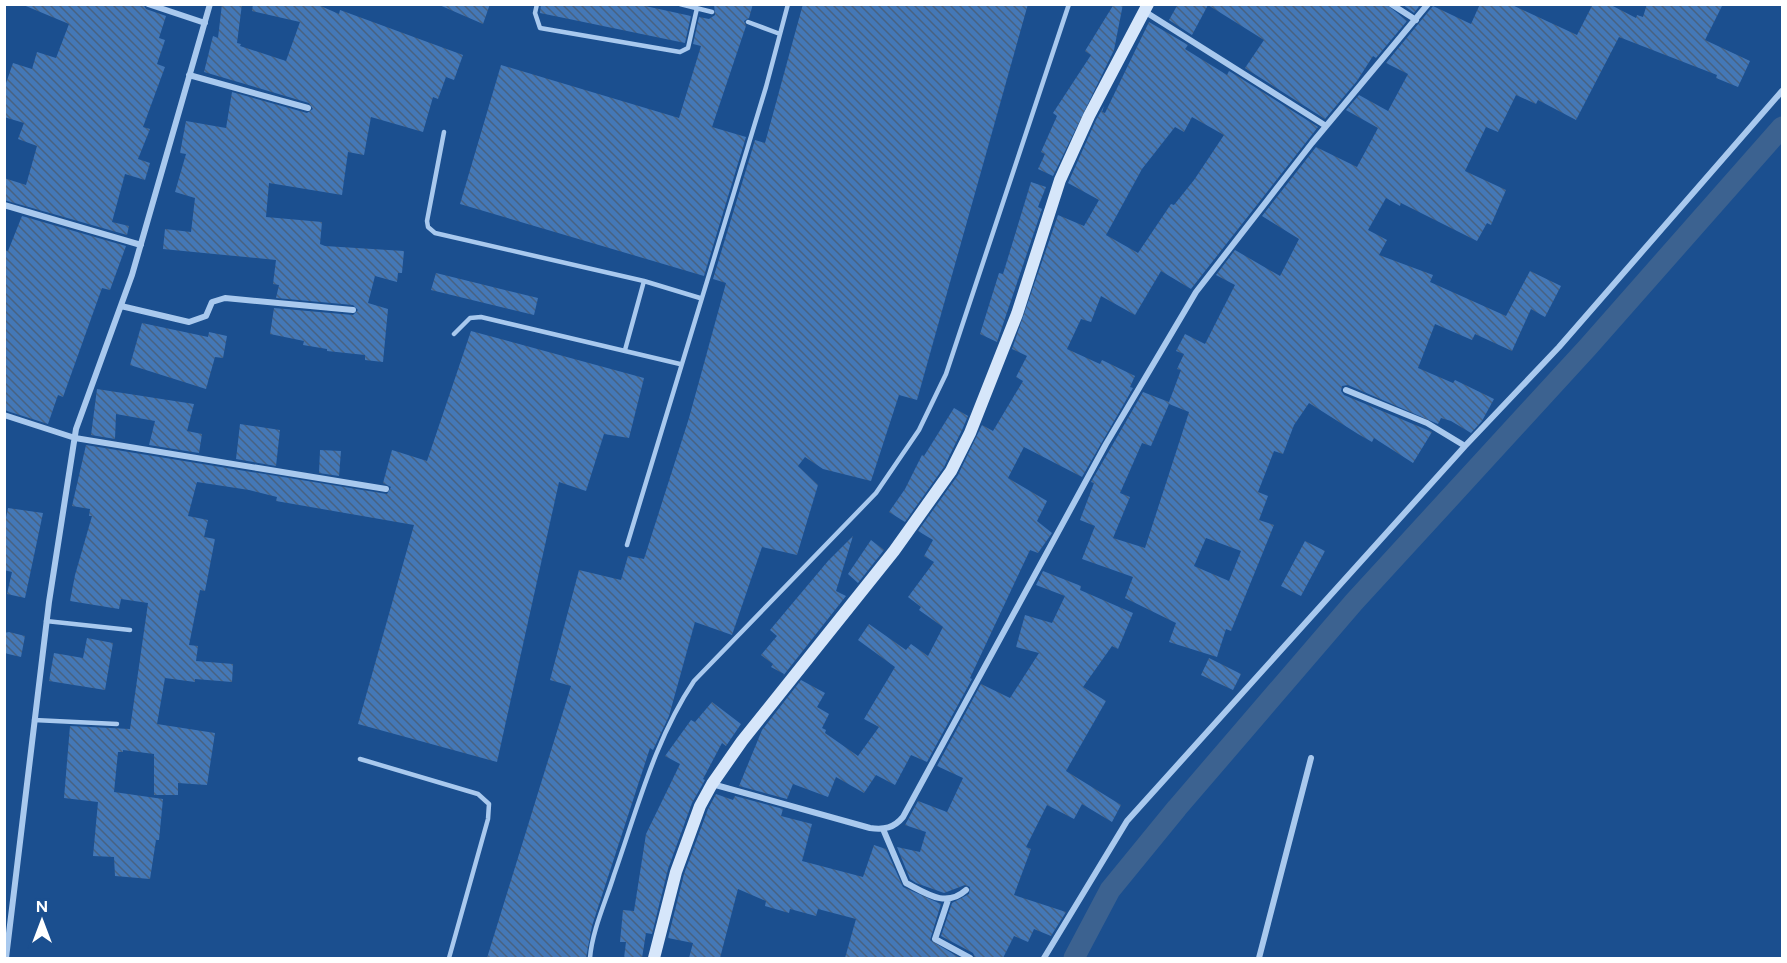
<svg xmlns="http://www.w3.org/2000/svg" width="1787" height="963" viewBox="0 0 1787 963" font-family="Figtree,sans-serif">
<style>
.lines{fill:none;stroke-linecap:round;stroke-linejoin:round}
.canal{stroke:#3c6290;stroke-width:21}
.building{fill:url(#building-back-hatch);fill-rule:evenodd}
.lane{stroke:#a9c9ee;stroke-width:4.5}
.street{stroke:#a9c9ee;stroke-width:6}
.secondary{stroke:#d6e6fa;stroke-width:12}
</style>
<defs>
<pattern id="building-back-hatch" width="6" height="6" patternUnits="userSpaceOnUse" patternTransform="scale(1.5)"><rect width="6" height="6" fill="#4478b7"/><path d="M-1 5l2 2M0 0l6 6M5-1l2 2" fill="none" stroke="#486282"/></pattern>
</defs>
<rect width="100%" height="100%" fill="#1b4f8f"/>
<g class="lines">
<path class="canal" d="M 1074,958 L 1110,890 L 1177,808 L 1354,602 L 1588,347 L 1782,127"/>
</g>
<path class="building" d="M 21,4 L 143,4 L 146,9 L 166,16 L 159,38 L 165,40 L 157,64 L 165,67 L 143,127 L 150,129 L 138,159 L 150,163 L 145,180 L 125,174 L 112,222 L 129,226 L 127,235 L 4,200 L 4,178 L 26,185 L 37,146 L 18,139 L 24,123 L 4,117 L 4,89 L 13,63 L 32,69 L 37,52 L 56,58 L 69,24 Z
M 222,4 L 242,4 L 237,43 L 241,44 L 240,46 L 286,61 L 300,22 L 252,11 L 253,4 L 316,4 L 339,14 L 340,10 L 463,55 L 454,80 L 446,77 L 438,99 L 433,97 L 423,132 L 371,117 L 364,155 L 348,152 L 342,195 L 269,183 L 266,217 L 322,222 L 320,244 L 325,246 L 404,251 L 402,273 L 398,273 L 397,282 L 375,276 L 368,303 L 388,309 L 383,362 L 365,360 L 365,355 L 327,351 L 327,349 L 303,345 L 304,341 L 270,334 L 274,308 L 353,315 L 358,310 L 353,305 L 276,298 L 279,285 L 273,284 L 276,260 L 163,249 L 165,229 L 191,232 L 195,198 L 175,192 L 186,154 L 180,153 L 186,121 L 226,128 L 232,92 L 307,113 L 313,109 L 309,103 L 204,72 L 213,36 L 218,38 Z
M 437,4 L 490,4 L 483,24 Z
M 541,4 L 636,4 L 691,16 L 685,43 L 540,13 Z
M 714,4 L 753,4 L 749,18 L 744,21 L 746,26 L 712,127 L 746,137 L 704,276 L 460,204 L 501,65 L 679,118 L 701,46 L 693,44 L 699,17 L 709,19 L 715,15 Z
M 803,4 L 1028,4 L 917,400 L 899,395 L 871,481 L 823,469 L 805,457 L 798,466 L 818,485 L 797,555 L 762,547 L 732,635 L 695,622 L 669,716 L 653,750 L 650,748 L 592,926 L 586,958 L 487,958 L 571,686 L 550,680 L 579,570 L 621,580 L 628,556 L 644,559 L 689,418 L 726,283 L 713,279 L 755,140 L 765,143 Z
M 1114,4 L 1123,4 L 1114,50 L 1053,176 L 1038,169 L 1045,154 L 1041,152 L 1057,116 L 1053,113 L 1091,55 L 1085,51 Z
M 1178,4 L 1386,4 L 1407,21 L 1376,58 L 1373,56 L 1357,81 L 1325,119 L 1245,68 L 1264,40 L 1208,5 L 1192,35 L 1169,20 Z
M 1402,4 L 1421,4 L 1414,13 Z
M 1480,4 L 1510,4 L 1577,35 L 1593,4 L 1609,4 L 1636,18 L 1637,15 L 1643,17 L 1647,4 L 1723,4 L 1705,40 L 1750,61 L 1738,87 L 1716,78 L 1717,75 L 1619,37 L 1576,120 L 1538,100 L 1536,104 L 1516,95 L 1498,132 L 1486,127 L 1465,171 L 1506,190 L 1491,225 L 1487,223 L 1477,241 L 1401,203 L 1400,206 L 1386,198 L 1368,230 L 1387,240 L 1379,255 L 1433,275 L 1430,282 L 1506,316 L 1530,271 L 1561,286 L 1545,317 L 1531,309 L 1512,351 L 1475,334 L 1472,340 L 1435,324 L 1418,368 L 1453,383 L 1455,380 L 1494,399 L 1482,421 L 1471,433 L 1451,421 L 1441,418 L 1438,424 L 1348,385 L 1342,386 L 1341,391 L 1344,395 L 1432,432 L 1413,463 L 1374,438 L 1372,442 L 1358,434 L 1309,403 L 1294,425 L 1283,454 L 1274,451 L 1258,492 L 1268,496 L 1259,520 L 1274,525 L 1231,631 L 1226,629 L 1217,657 L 1169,642 L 1176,623 L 1125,598 L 1133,577 L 1082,559 L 1095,526 L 1080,520 L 1094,483 L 1091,482 L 1143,392 L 1169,402 L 1181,370 L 1177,369 L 1184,354 L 1176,351 L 1185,334 L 1205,344 L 1235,285 L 1216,275 L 1235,250 L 1280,276 L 1299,239 L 1262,216 L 1316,147 L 1357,167 L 1378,128 L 1346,110 L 1359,95 L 1388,111 L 1408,74 L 1386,63 L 1433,6 L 1471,24 ZM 1169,404 L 1189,412 L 1145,548 L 1113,538 L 1130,497 L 1120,493 L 1142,443 L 1151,446 ZM 1206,538 L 1241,551 L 1229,581 L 1194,566 Z
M 1149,22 L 1188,45 L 1185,49 L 1227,75 L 1229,71 L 1234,74 L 1318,127 L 1191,289 L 1161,271 L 1135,315 L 1101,296 L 1091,322 L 1081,319 L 1067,349 L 1100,364 L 1102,360 L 1135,376 L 1130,387 L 1133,388 L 1082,477 L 1024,447 L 1008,478 L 1047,501 L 1037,521 L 1052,533 L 1038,553 L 1030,550 L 970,678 L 972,679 L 927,762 L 911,755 L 895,785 L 876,775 L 864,793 L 836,777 L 828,797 L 793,784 L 787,799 L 739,786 L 762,730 L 801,680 L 825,693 L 817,707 L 829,714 L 822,728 L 826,730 L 825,733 L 858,756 L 879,727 L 864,719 L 895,667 L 858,640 L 869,624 L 906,650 L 911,644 L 928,656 L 943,627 L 919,610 L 921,607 L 908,597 L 934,562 L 924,556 L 933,540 L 918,531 L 958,475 L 982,425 L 993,431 L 1023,381 L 1016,377 L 1027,356 L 1012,349 L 1058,215 L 1084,226 L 1099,200 L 1068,183 L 1096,120 L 1104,106 L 1102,112 L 1105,113 ZM 1192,117 L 1224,135 L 1194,180 L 1174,205 L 1171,204 L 1138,253 L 1106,235 L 1142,169 L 1175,127 L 1184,132 Z
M 1031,182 L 1046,187 L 1038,207 L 1042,209 L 997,342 L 980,334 L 999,273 L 1003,274 Z
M 22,216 L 126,246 L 110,290 L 102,288 L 63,397 L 58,395 L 48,424 L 4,410 L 4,250 L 8,251 Z
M 436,273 L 538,298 L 534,315 L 431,290 Z
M 142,323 L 208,337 L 209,332 L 227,336 L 223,358 L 215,357 L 206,389 L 130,365 Z
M 471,331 L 644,378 L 629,438 L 604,434 L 586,491 L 559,482 L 497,762 L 358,724 L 414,525 L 276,501 L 277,497 L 249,490 L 197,482 L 188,516 L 208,520 L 204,537 L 215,539 L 205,591 L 200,590 L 189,645 L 198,646 L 196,661 L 233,664 L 232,682 L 195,679 L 195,682 L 165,678 L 157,724 L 215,733 L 207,785 L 178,783 L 178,795 L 154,795 L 154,754 L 123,750 L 123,752 L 118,752 L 114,792 L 163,799 L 159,840 L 156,840 L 150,879 L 115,876 L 114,857 L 93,856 L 98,802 L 64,798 L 70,726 L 130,729 L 148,603 L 121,599 L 119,609 L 70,601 L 75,575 L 92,516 L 89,516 L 90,509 L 72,506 L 86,445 L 387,494 L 391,487 L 383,483 L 392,450 L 427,461 Z
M 97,389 L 194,404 L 187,431 L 202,434 L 199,453 L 149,445 L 155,421 L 116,414 L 115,439 L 91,435 Z
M 954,408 L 968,416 L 962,430 L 944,467 L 905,522 L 889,512 L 905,489 L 922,455 L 924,456 Z
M 240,424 L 280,430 L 276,466 L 236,459 Z
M 320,450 L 341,451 L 339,476 L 319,473 Z
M 8,508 L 43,513 L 25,598 L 7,594 L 12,572 L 4,570 L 4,528 Z
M 853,536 L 836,591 L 846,596 L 783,676 L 784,674 L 771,667 L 773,664 L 761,655 L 777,636 L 770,630 L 828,561 Z
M 871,540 L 884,550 L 858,583 L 848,574 Z
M 1305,541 L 1325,551 L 1301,596 L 1281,586 Z
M 1043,571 L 1081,586 L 1080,590 L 1133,613 L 1118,649 L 1112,646 L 1083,687 L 1106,701 L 1066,771 L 1121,805 L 1112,822 L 1082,804 L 1074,819 L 1047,805 L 1026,847 L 1031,849 L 1014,895 L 1066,912 L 1051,936 L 1034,929 L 1028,942 L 1014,936 L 1003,958 L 975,958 L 973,953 L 941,936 L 952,903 L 969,894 L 970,887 L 965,885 L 944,893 L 916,883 L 910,879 L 897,847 L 920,852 L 926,832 L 905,825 L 918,801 L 947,812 L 963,778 L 937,766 L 981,684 L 1010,698 L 1039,653 L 1016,647 L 1025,615 L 1052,623 L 1065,596 L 1036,585 Z
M 9,632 L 25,636 L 21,657 L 4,653 L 4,633 Z
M 87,638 L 113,643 L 105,690 L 49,681 L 54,653 L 83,658 Z
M 1209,658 L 1241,674 L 1233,690 L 1201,675 Z
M 712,702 L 741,724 L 726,746 L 722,743 L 703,779 L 705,780 L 692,803 L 668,869 L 652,934 L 646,933 L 642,958 L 624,958 L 626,942 L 620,942 L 623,910 L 634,911 L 646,834 L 680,764 L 665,756 L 691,720 L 695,722 Z
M 716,794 L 733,800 L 735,796 L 783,809 L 781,816 L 812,824 L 802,861 L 863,877 L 874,845 L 886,849 L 903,887 L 941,904 L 930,940 L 960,958 L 845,958 L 856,919 L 818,909 L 816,916 L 790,909 L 789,913 L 765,906 L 766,901 L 738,889 L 720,958 L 689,958 L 693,943 L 668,938 L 684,874 L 708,809 Z"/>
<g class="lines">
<path class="lane" d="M 537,4 L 535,13 L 540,28 L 680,52 L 688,48 L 697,8
M 680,4 L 712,12
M 748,22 L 780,34
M 444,132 L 427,221 L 428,227 L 435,233 L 644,281 L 700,298
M 454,334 L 470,318 L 481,317 L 680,364
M 625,350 L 644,281
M 627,545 L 766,87 L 788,4
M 46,621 L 130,630
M 34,720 L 117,724
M 360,759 L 478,794 L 489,804 L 488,819 L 449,958
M 590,958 C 592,931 606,901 614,875 C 637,810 655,739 694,681 L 876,493 L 919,430 L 946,374 L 1069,4"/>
<path class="street" d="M 148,4 L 205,23
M 1391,4 L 1416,20
M 1144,11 L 1326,126
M 189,75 L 308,108
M 4,205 L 141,245
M 121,306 L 189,322 L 206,316 L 212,302 L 225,298 L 353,310
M 1346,390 L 1427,423 L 1465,446
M 4,415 L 75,438 L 386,489
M 712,784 L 870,828 C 884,830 894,828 903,817 L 1106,444 L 1196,292 L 1312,143 L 1428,4
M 883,829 L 906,883 C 927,894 946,908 966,890
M 948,900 L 935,939 L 970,958
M 6,958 L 49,602 L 76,429 L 132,275 L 210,4
M 1044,958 L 1127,821 L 1465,446 L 1559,347 L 1782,91
M 1259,958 L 1311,758"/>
<path class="secondary" d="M 654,958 L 676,872 L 700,806 L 712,784 L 742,741 L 894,551 L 951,471 L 970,433 L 1017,314 L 1060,180 L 1089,116 L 1148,4"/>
</g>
<rect width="1787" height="963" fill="none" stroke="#ffffff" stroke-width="12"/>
<g transform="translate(42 921)" stroke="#1b4f8f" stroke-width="4.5" paint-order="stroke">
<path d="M0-4.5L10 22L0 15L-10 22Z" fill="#ffffff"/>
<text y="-9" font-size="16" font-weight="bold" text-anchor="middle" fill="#ffffff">N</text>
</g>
</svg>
